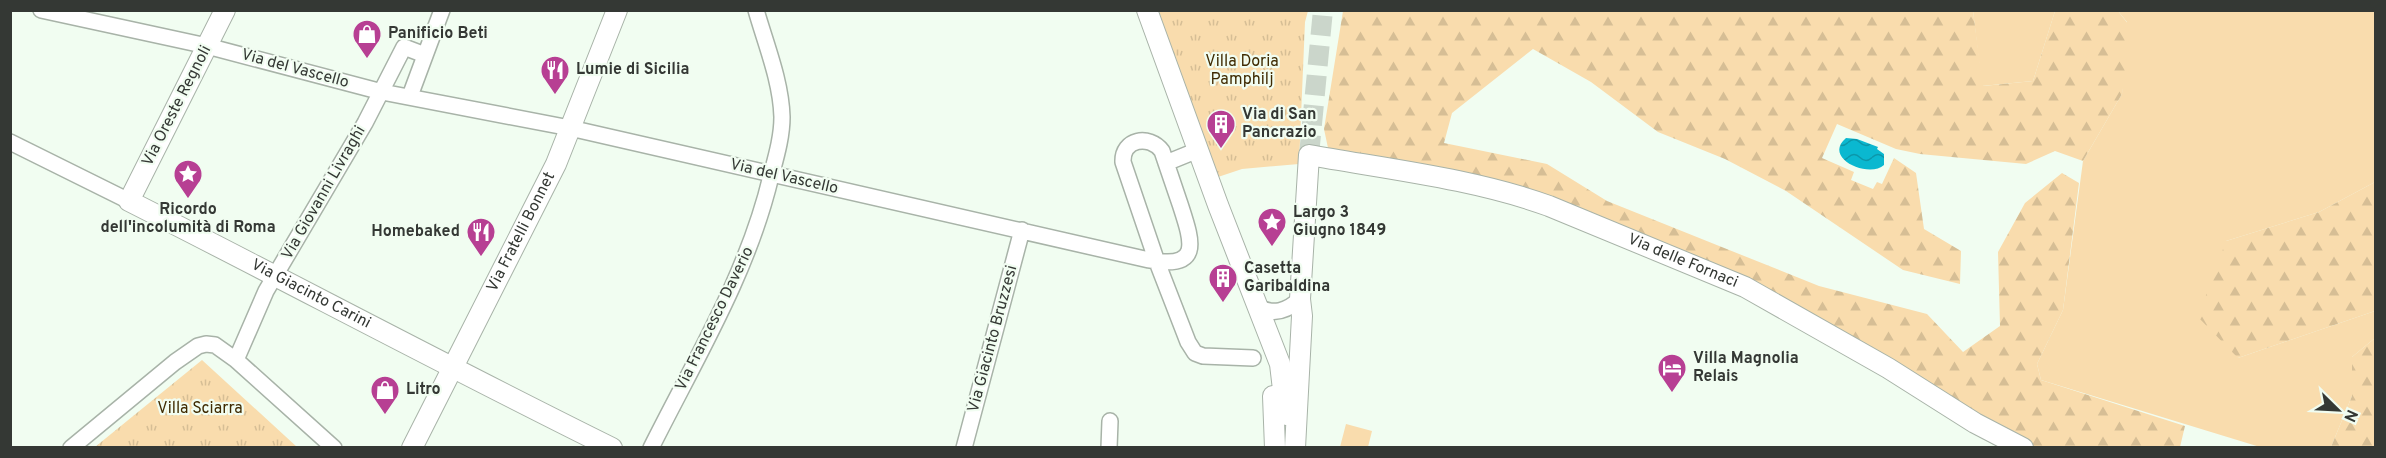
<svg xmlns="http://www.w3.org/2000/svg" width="2386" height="458" viewBox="0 0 2386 458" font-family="Overpass,sans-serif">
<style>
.green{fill:#f9dcad}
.forest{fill:url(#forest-firs)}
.park{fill:url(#park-tufts)}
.water{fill:url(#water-waves)}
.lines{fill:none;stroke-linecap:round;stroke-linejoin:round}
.tertiary-tunnel{stroke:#cbd6cb;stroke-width:20;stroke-dasharray:20 10;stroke-linecap:butt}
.minor-casing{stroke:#a8b3a8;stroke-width:18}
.tertiary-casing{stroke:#a8b3a8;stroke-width:22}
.minor{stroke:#fff;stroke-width:15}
.tertiary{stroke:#fff;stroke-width:20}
.labels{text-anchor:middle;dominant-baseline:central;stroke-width:4.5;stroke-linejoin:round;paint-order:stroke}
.poi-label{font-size:16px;font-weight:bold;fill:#343834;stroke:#f1fdf1;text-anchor:start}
.park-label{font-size:16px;fill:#3f2a01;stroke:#f1fdf1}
.street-label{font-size:16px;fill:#343834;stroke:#f1fdf1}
</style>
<defs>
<pattern id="forest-firs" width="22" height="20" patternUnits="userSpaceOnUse" patternTransform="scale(1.5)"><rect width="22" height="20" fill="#f9dcad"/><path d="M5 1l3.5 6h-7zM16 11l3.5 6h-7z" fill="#d6be95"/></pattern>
<pattern id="park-tufts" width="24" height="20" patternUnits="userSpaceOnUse" patternTransform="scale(1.5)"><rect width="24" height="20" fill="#f9dcad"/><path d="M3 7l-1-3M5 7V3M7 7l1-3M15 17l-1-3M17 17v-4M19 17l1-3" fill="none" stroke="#d6be95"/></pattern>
<pattern id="water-waves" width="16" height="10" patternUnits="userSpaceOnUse" patternTransform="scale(1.5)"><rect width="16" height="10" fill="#0ab8d0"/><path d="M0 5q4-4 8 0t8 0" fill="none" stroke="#0b97aa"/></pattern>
</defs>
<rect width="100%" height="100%" fill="#f1fdf1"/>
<path class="green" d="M 1973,11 L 2055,11 L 2033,81 L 1982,86 Z
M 2118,11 L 2375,11 L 2375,182 L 2319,212 L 2226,241 L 2238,358 L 2375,311 L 2375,338 L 2352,357 L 2352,396 L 2331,447 L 2260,447 L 2041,380 L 2037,364 L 2063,310 L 2083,161 L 2122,94 L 2127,22 Z
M 1346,424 L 1372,431 L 1368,447 L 1340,447 Z"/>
<path class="forest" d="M 1343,11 L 1973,11 L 1983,86 L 2033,81 L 2055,11 L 2118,11 L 2133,30 L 2122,94 L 2083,161 L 2055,151 L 2026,164 L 1920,154 L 1896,149 L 1837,124 L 1822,158 L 1854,172 L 1851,180 L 1873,189 L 1877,182 L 1882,184 L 1894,158 L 1916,173 L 1924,229 L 1961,251 L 1960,284 L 1903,270 L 1786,191 L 1725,159 L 1658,132 L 1591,82 L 1533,49 L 1452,113 L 1444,143 L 1547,164 L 1607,201 L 1819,286 L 1927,314 L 1963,352 L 2000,326 L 1998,252 L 2025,203 L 2062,173 L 2079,183 L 2063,310 L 2037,364 L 2041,380 L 2185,426 L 2180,447 L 2035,447 L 1975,418 L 1861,344 L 1558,204 L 1328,148 L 1324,129 Z
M 2375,182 L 2375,311 L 2238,358 L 2198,317 L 2226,241 L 2319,212 Z
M 2375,338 L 2375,447 L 2331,447 L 2352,396 L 2352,357 Z"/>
<path class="park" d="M 1159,11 L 1308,11 L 1305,22 L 1299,164 L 1242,169 L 1218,177 L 1181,81 Z
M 202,360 L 297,447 L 95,447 Z"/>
<path class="water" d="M 1846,138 L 1857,139 L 1878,147 L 1877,149 L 1884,154 L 1884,165 C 1869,179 1822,158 1846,138 Z"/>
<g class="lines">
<path class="tertiary-tunnel" d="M 1309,155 L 1323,10"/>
<g class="minor-casing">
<path id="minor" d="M 41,10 L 207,46 L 382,92 L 570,128 L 1149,260 C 1203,270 1192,241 1180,204 C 1174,186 1168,169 1162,151 C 1149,134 1122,139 1123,162 L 1157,262 L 1188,342 L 1195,353 L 1203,356 L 1253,358
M 410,96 L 442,10
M 10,142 L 129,201
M 1166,163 L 1198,150
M 1257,306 C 1273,316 1287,311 1300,299
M 236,360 L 266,291 L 365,123 L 404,47 L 425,55
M 71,448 L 175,362 L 198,346 L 206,344 L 215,345 L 236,360 L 334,448
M 651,448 C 696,358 748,273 771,176 C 776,157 782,137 782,117 C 781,81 766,45 756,10
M 964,448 L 1022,230
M 1109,448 L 1110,421"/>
</g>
<g class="tertiary-casing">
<g id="tertiary">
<path id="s1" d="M 225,10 L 129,201 C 291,283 450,368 612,448"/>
<path d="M 1147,10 L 1218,205 L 1280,364 L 1286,415"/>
<path d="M 1273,396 L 1275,448"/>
<path id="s2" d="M 412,448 L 556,164 L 617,10"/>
<path id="s3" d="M 1295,448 L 1302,316 L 1300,299 L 1309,155 C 1387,169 1475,179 1549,206 L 1745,287 L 1888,368 L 1975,423 L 2023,448"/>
</g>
</g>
<use href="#minor" class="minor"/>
<use href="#tertiary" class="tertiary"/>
</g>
<defs>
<g id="shop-pin" transform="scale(1.5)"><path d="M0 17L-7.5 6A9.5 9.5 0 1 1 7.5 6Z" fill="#b73f93" stroke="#f1fdf1"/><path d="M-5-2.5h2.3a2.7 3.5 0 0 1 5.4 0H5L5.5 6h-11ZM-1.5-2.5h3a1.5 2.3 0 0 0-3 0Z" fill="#fff"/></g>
<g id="restaurant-pin" transform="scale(1.5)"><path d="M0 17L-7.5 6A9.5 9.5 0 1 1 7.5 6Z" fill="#b73f93" stroke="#f1fdf1"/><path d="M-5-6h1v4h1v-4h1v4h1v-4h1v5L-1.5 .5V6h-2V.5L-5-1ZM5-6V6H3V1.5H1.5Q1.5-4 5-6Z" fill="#fff"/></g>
<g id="building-pin" transform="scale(1.5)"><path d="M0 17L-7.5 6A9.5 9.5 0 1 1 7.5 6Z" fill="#b73f93" stroke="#f1fdf1"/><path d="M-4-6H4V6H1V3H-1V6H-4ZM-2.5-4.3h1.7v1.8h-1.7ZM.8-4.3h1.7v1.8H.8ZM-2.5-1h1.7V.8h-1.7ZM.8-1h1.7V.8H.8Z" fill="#fff"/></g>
<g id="sight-pin" transform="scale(1.5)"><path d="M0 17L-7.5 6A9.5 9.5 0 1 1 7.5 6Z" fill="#b73f93" stroke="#f1fdf1"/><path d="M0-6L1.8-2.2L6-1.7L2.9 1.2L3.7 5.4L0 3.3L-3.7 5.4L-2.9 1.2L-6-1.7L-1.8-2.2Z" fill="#fff"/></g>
<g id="hotel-pin" transform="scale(1.5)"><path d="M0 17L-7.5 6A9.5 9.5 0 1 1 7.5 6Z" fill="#b73f93" stroke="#f1fdf1"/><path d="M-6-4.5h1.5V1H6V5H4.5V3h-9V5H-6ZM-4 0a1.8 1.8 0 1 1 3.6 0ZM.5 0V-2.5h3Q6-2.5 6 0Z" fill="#fff"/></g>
</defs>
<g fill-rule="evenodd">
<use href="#shop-pin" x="367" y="34"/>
<use href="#restaurant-pin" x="555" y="70"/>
<use href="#building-pin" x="1221" y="124"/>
<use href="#sight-pin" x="188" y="174"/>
<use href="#sight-pin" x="1272" y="222"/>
<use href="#restaurant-pin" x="481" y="232"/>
<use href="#building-pin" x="1223" y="278"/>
<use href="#hotel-pin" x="1672" y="368"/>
<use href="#shop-pin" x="385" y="390"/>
</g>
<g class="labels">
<g class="poi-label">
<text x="388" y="34">Panificio Beti</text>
<text x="576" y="70">Lumie di Sicilia</text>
<text x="1242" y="115">Via di San<tspan x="1242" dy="18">Pancrazio</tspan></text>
<text x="188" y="210" text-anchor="middle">Ricordo<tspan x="188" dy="18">dell'incolumità di Roma</tspan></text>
<text x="1293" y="213">Largo 3<tspan x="1293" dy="18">Giugno 1849</tspan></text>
<text x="460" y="232" text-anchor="end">Homebaked</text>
<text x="1244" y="269">Casetta<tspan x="1244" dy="18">Garibaldina</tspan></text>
<text x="1693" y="359">Villa Magnolia<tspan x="1693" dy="18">Relais</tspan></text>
<text x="406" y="390">Litro</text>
</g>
<g class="park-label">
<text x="1242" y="62">Villa Doria<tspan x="1242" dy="18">Pamphilj</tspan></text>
<text x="200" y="409">Villa Sciarra</text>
</g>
<g class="street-label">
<text transform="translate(295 69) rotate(15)">Via del Vascello</text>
<text transform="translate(177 106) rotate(-63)">Via Oreste Regnoli</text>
<text transform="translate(784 177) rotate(13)">Via del Vascello</text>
<text transform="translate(324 193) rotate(-60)">Via Giovanni Livraghi</text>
<text stroke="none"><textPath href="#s2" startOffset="242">Via Fratelli Bonnet</textPath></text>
<text stroke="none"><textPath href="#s3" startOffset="684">Via delle Fornaci</textPath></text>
<text stroke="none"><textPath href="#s1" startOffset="418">Via Giacinto Carini</textPath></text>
<text transform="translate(715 319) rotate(-64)">Via Francesco Daverio</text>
<text transform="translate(993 339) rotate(-75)">Via Giacinto Bruzzesi</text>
</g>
</g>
<rect width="2386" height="458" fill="none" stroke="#343834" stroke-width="24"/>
<g transform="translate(2338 410) rotate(114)" stroke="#f1fdf1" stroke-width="4.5" paint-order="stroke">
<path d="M0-4.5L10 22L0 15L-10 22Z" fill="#343834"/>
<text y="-9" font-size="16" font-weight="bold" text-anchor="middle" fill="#343834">N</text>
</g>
</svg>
